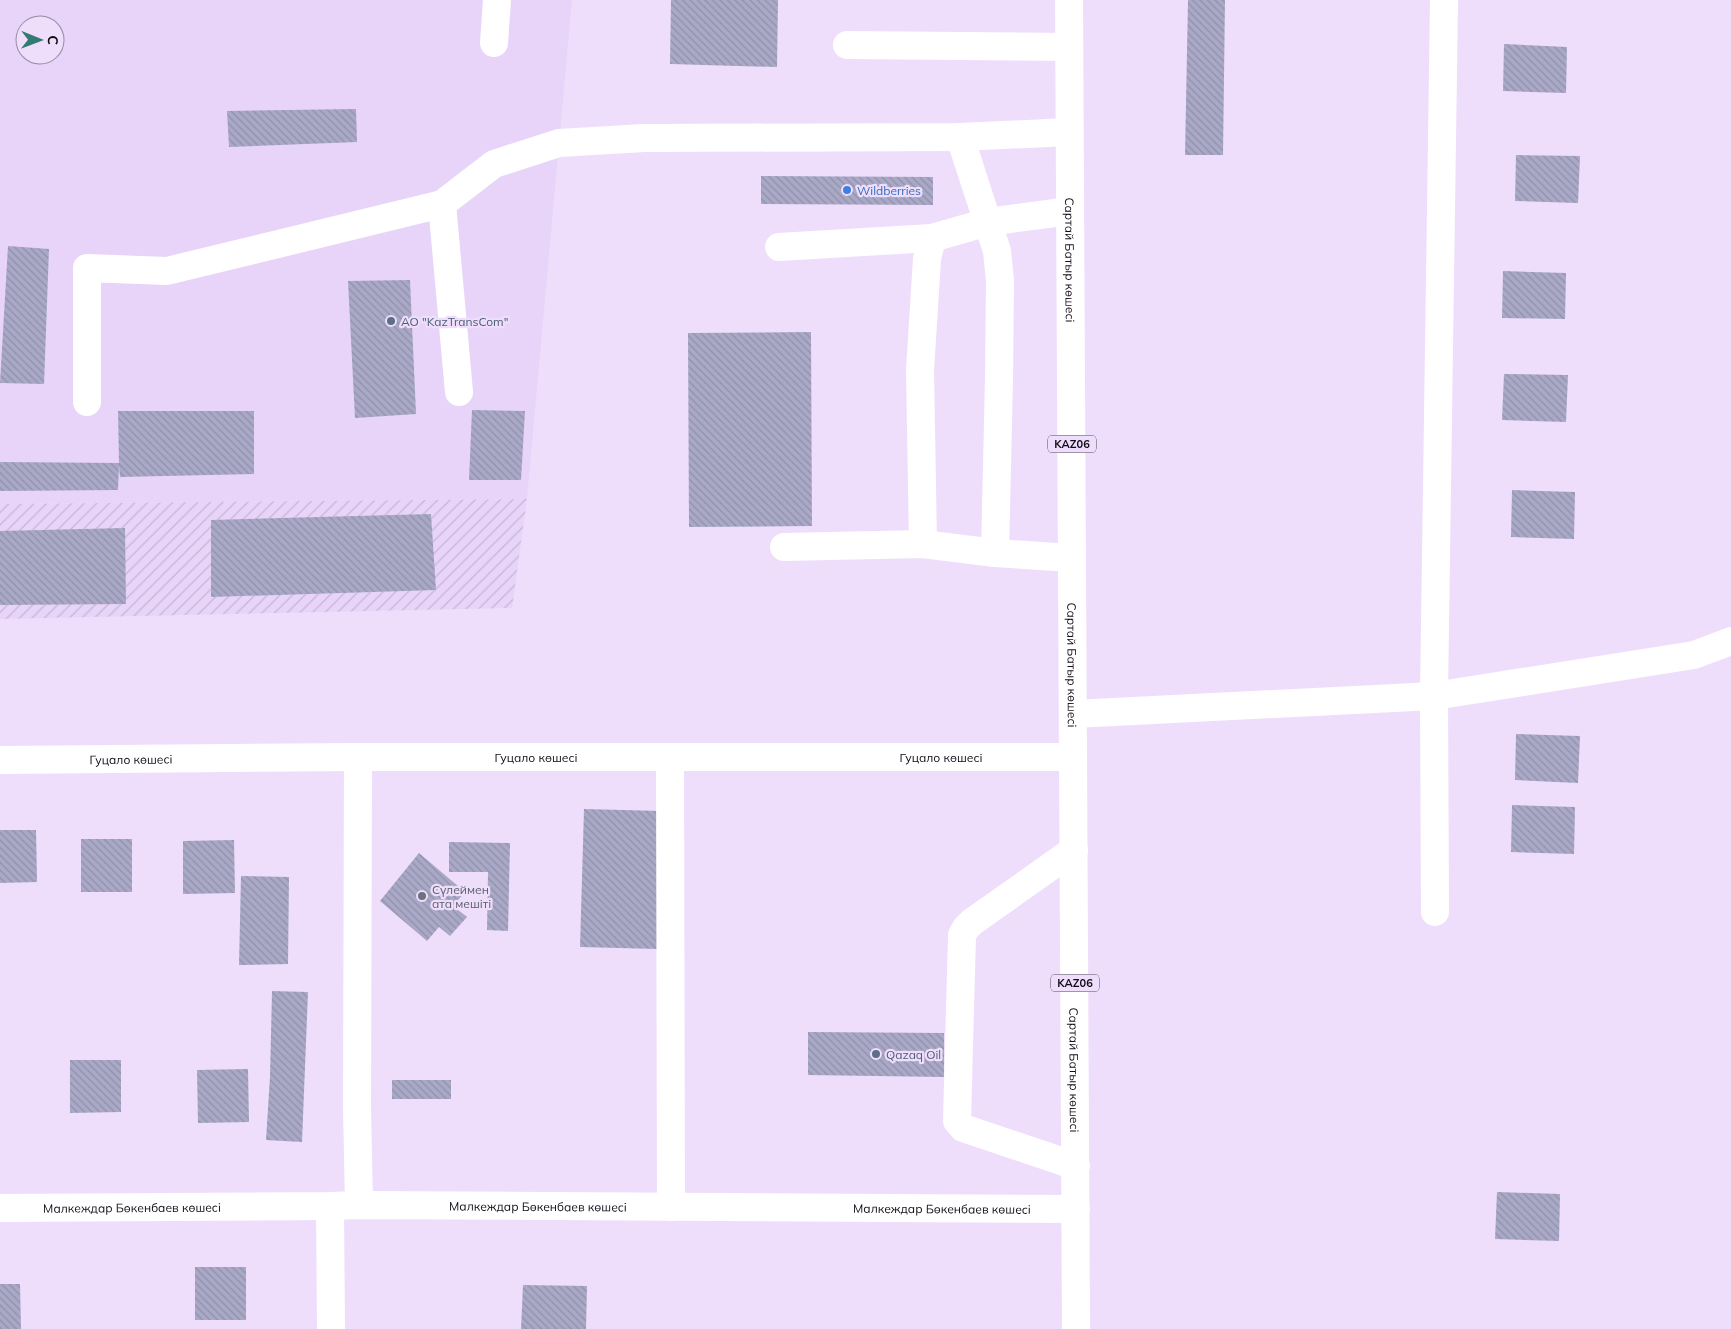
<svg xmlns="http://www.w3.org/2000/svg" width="1731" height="1329" viewBox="0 0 1731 1329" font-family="Mulish,sans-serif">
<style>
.built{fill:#e8d4f8;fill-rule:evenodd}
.industrial{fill:url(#industrial-furrows)}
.building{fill:url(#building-back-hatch)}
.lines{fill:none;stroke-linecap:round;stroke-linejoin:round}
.minor{stroke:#fff;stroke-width:28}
.highway{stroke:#fff;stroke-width:28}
.shop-dot{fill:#3f7fe0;stroke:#eedefb;stroke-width:2}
.service-dot{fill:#5c6f8a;stroke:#eedefb;stroke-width:2}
.worship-dot{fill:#6b7280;stroke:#eedefb;stroke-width:2}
.labels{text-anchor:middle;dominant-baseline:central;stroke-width:4.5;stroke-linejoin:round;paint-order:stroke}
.shield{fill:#eedefb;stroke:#534a5a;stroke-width:1}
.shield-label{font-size:11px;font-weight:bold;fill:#110b15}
.shop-label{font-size:12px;fill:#366cbe;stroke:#eedefb;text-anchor:start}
.street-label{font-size:12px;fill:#110b15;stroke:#eedefb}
.service-label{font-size:12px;fill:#4e5e75;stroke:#eedefb;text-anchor:start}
.worship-label{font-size:12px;fill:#5b616d;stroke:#eedefb;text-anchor:start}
</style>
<defs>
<pattern id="industrial-furrows" width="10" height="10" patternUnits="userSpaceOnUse" patternTransform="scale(1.25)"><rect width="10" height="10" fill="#e8d4f8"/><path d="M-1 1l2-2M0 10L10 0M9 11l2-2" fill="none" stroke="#c6b5d4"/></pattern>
<pattern id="building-back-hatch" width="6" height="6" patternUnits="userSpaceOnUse" patternTransform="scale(1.25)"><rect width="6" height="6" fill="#a9a9c7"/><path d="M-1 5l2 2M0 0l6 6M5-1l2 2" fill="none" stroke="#9090aa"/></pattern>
</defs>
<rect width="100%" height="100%" fill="#eedefb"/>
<path class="built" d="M 0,0 L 572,0 L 527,499 L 0,504 ZM 25,25 L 55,25 L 55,55 L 25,55 Z"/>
<path class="industrial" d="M 527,499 L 512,608 L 0,619 L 0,504 Z"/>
<path class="building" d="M 671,0 L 778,0 L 777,67 L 670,64 Z
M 1188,0 L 1225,0 L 1223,155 L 1185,155 Z
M 1504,44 L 1567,47 L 1566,93 L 1503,91 Z
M 356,109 L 357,142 L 229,147 L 227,111 Z
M 1516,155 L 1580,156 L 1578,203 L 1515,201 Z
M 761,176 L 933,177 L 933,205 L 761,204 Z
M 8,246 L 49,249 L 44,384 L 0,383 Z
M 1503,271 L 1566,273 L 1565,319 L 1502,318 Z
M 410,280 L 416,414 L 355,418 L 348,281 Z
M 811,332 L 812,526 L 689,527 L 688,333 Z
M 1504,374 L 1568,375 L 1566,422 L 1502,420 Z
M 472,410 L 525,411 L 521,480 L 469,480 Z
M 118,411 L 254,411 L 254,474 L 120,477 L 119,466 L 118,490 L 0,491 L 0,462 L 119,463 Z
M 1512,490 L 1575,492 L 1574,539 L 1511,537 Z
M 431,514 L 436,590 L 211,597 L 211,520 Z
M 125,528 L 126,604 L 0,605 L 0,531 Z
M 1516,734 L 1580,736 L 1578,783 L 1515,780 Z
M 1512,805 L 1575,807 L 1574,854 L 1511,852 Z
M 584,809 L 661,811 L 657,949 L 580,947 Z
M 0,830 L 36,830 L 37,882 L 0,883 Z
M 81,839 L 132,839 L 132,892 L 81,892 Z
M 234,840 L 235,893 L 183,894 L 183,841 Z
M 449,842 L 510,843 L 508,931 L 487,930 L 488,872 L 449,872 Z
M 419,853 L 465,892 L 453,906 L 467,917 L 450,936 L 439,927 L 427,941 L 380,901 Z
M 241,876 L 289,877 L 288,964 L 239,965 Z
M 272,991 L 308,992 L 302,1142 L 266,1140 L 270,1077 Z
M 808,1032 L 944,1033 L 944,1077 L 808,1075 Z
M 70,1060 L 121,1060 L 121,1112 L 70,1113 Z
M 248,1069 L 249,1122 L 198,1123 L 197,1070 Z
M 392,1080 L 451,1080 L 451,1099 L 392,1099 Z
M 1497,1192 L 1560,1194 L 1559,1241 L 1495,1239 Z
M 195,1267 L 246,1267 L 246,1320 L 195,1320 Z
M 0,1284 L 20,1284 L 21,1329 L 0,1329 Z
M 523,1285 L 587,1286 L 586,1329 L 521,1329 Z"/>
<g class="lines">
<g class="minor">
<path d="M 494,43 L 497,0"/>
<path d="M 847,45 L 1069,47"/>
<path d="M 960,137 L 997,251 L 1000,281 L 999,378 L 995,553"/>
<path d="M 779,247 L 932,238"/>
<path d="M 459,392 L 442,204 L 494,164 L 559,143 L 644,138 L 960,137 L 1069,132"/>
<path d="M 87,402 L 87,268 L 167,271 L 442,204"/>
<path d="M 923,544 L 920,370 L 927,259 L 932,238 L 988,222 L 1070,211"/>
<path d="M 784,547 L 923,544 L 995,553 L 1072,558"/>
<path d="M 1074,714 L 1434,696 L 1694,655 L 1731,641"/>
<path d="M 358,757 L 357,1108 L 359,1205"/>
<path d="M 670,757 L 671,1207"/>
<path id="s1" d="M 0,760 L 358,757 L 1073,757"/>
<path d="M 1074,850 L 972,922 L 966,928 L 962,935 L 957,1121 L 963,1128 L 1076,1166"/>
<path d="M 1435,912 L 1434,696 L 1444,0"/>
<path d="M 330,1206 L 331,1329"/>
<path id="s2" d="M 0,1208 L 330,1206 L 359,1205 L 1076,1209"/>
</g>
<path class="highway" id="s3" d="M 1069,0 L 1076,1329"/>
</g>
<circle class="shop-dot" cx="847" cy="190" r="5"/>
<g class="service-dot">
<circle cx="391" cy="321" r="5"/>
<circle cx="876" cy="1054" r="5"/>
</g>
<circle class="worship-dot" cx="422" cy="896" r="5"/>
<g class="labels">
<g class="shield">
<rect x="1048" y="435.5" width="48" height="17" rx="4"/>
<rect x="1051" y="974.5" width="48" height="17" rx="4"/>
</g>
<g class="shield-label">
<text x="1072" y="444">KАZ06</text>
<text x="1075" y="983">KАZ06</text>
</g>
<g class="shop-label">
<text x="857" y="190">Wildberries</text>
</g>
<g class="street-label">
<text stroke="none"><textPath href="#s3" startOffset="260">Сартай Батыр көшесі</textPath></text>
<text stroke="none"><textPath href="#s3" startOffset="665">Сартай Батыр көшесі</textPath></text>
<text stroke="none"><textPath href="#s1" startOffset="536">Гуцало көшесі</textPath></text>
<text stroke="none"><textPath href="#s1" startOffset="941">Гуцало көшесі</textPath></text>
<text stroke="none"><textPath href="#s1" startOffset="131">Гуцало көшесі</textPath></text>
<text stroke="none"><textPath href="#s3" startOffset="1070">Сартай Батыр көшесі</textPath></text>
<text stroke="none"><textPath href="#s2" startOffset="538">Малкеждар Бөкенбаев көшесі</textPath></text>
<text stroke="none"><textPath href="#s2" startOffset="132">Малкеждар Бөкенбаев көшесі</textPath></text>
<text stroke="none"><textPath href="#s2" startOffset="942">Малкеждар Бөкенбаев көшесі</textPath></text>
</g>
<g class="service-label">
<text x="401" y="321">АО "KazTransCom"</text>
<text x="886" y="1054">Qazaq Oil</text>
</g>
<g class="worship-label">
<text x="432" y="889">Сүлеймен<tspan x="432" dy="14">ата мешіті</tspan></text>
</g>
</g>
<g transform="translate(40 40) rotate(91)"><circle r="24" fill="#eedefb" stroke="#968a9f"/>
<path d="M0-4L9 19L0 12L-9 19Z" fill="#327a73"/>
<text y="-8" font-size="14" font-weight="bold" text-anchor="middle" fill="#110b15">С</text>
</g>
</svg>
